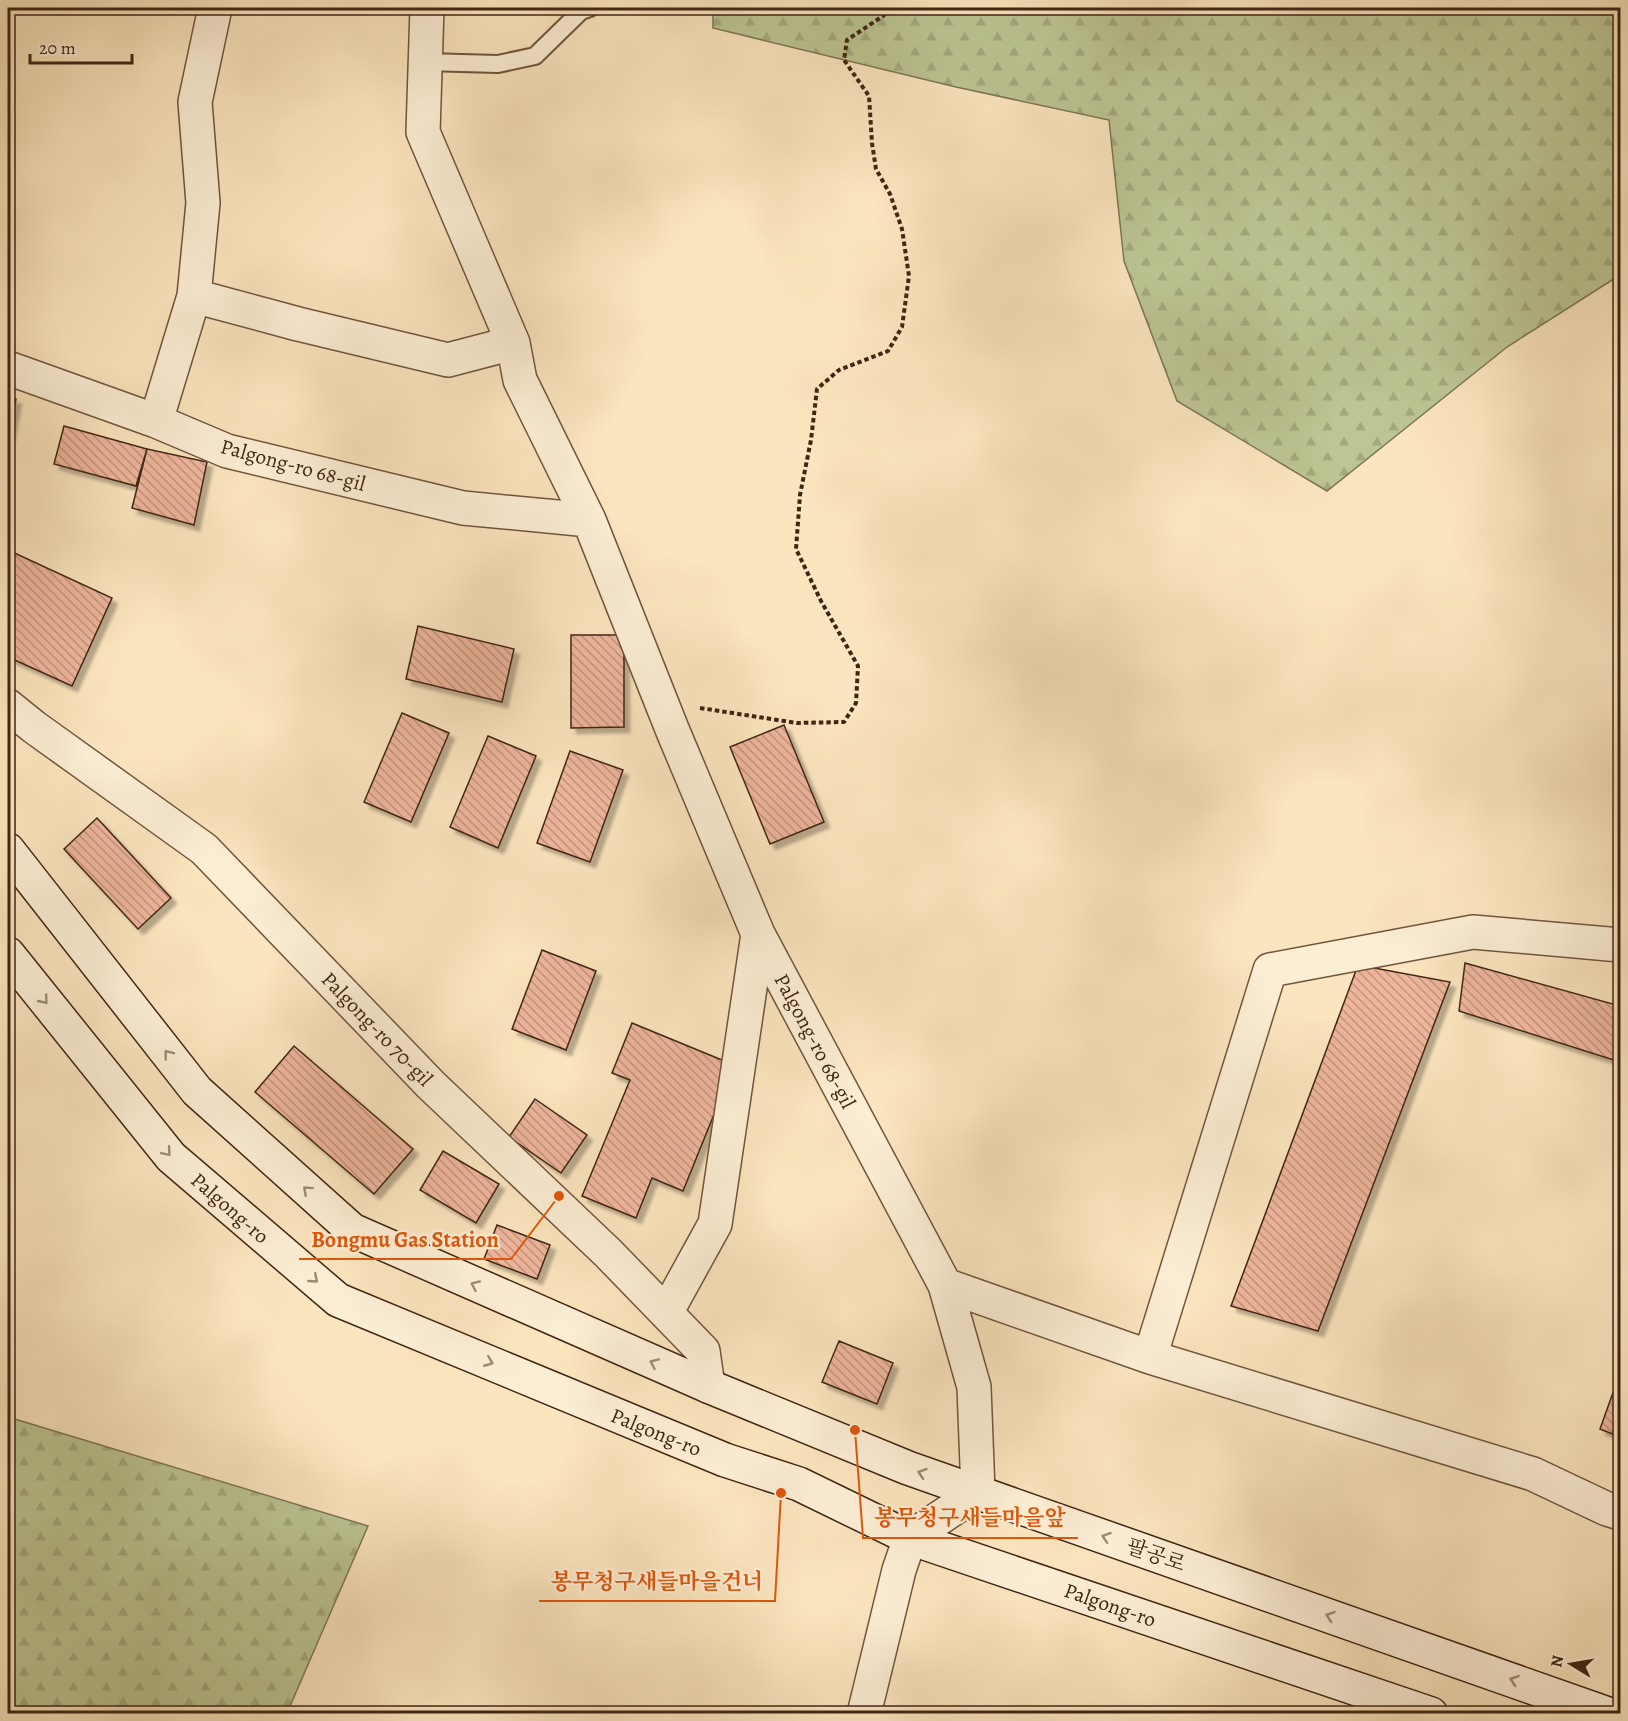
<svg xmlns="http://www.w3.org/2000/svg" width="1628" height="1721" viewBox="0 0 1628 1721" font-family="Alegreya,'Noto Serif KR',serif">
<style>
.forest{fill:url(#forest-firs);stroke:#7e7554;stroke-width:1.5}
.building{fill:url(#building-back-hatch);stroke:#412514;stroke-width:1.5;filter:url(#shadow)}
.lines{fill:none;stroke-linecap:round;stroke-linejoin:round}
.lane-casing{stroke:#70553e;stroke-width:20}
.street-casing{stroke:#70553e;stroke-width:36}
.secondary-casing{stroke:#412514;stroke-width:36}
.path{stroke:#412514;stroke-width:4;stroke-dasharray:4.5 3;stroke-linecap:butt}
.lane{stroke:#fceed5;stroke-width:16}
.street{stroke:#fceed5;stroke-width:33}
.secondary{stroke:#fceed5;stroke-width:33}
.oneway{stroke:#9e8a74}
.labels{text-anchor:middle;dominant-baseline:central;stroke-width:4.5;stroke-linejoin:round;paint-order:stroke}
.street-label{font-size:21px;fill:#412514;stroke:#fceed5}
.leader{fill:none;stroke:#e0560c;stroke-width:2}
.callout-dot{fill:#e0560c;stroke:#fceed5;stroke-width:2}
.callout-label{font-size:22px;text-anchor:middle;font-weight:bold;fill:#e0560c;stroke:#fceed5;stroke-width:4.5;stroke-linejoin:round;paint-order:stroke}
</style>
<defs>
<pattern id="forest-firs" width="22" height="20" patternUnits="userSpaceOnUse" patternTransform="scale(1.5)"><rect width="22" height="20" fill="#bcc593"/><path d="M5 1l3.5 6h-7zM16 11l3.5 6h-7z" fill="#a3a97e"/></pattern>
<pattern id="building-back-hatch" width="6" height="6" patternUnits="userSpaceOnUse" patternTransform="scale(1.5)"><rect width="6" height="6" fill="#eeb59b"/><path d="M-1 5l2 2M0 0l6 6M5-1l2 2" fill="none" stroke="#c2937d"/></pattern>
<filter id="shadow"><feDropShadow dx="5.5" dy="5.5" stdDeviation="1.5" flood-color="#0004"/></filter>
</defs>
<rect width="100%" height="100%" fill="#fbe5be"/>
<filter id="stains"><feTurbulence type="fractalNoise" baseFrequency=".00333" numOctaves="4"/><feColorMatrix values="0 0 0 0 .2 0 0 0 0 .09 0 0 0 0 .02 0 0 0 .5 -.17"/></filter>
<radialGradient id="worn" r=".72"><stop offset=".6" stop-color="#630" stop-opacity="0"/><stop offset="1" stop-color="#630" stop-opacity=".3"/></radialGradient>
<path class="forest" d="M 713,8 L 1620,8 L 1620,275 L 1507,347 L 1327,491 L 1177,401 L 1124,261 L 1109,120 L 956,87 L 713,28 Z
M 8,1417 L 368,1526 L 287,1713 L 8,1713 Z"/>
<path class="building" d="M 8,397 L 16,399 L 8,440 Z
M 64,426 L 147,449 L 136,486 L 54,464 Z
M 147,449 L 207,462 L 194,525 L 132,508 Z
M 8,550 L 112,598 L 72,686 L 8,657 Z
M 418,626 L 514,649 L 502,702 L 406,679 Z
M 571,635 L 624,635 L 624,727 L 571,728 Z
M 402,713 L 449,733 L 411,822 L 364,802 Z
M 784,725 L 824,822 L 770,844 L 730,747 Z
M 488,736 L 536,756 L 498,848 L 450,827 Z
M 570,751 L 623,770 L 590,862 L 537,843 Z
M 97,818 L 171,898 L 138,929 L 64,849 Z
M 542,950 L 596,971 L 566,1050 L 512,1029 Z
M 1465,963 L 1620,1006 L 1620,1062 L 1459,1011 Z
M 1358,965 L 1450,982 L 1318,1331 L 1231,1306 Z
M 632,1023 L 734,1065 L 683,1191 L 652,1178 L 636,1218 L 582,1196 L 630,1080 L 612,1073 Z
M 294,1046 L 413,1149 L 374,1194 L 255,1092 Z
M 535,1099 L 587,1135 L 561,1173 L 509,1137 Z
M 443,1151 L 499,1184 L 476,1223 L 420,1190 Z
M 497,1225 L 550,1245 L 537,1279 L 484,1259 Z
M 839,1341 L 893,1363 L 877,1404 L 822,1382 Z
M 1620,1373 L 1620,1437 L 1600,1429 Z"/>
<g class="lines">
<g class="lane-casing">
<path id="lane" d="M 425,62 L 498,64 L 535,56 L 581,11 L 590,8"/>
</g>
<g class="street-casing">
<path id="street" d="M 215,8 L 195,102 L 203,203 L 194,296 L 298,324 L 448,360 L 513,343
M 427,8 L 423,132 L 513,343 L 520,380 L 589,520 L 672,729 L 758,934 L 945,1285 L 974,1387 L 978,1492 L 910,1538 L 899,1570 L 864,1714
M 8,368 L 156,421 L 227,451 L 463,508 L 589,520
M 156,421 L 194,296
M 8,706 L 34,727 L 204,849 L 431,1085 L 608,1253 L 703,1351 L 708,1386
M 945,1285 L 1150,1357 L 1533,1474 L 1607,1509 L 1620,1513
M 666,1313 L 715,1224 L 758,934
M 1150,1357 L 1270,970 L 1473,932 L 1620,945"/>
</g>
<g class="secondary-casing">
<path id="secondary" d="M 8,850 L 197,1091 L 352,1230 L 708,1386 L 908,1468 L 1608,1714
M 8,954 L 171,1157 L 338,1300 L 725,1460 L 799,1484 L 910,1538 L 1431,1714"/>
</g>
<path class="path" d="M 700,708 L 797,723 L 844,722 L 856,703 L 858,666 L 821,601 L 796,549 L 800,495 L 811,440 L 817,389 L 839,370 L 888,351 L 902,327 L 909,276 L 902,229 L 890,194 L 876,169 L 872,143 L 869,96 L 844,60 L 847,40 L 883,16 L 890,8"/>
<use href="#lane" class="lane"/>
<use href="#street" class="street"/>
<use href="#secondary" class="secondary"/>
</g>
<defs><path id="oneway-chevron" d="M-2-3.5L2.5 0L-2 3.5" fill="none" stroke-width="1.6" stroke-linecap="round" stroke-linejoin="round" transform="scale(1.5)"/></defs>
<g class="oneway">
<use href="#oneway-chevron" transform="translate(44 1000) rotate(51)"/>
<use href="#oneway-chevron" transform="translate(168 1054) rotate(-128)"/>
<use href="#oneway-chevron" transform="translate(167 1152) rotate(49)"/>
<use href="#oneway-chevron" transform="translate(307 1190) rotate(-138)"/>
<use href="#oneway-chevron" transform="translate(314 1279) rotate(41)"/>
<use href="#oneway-chevron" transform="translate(475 1285) rotate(-156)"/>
<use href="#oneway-chevron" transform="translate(489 1362) rotate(22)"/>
<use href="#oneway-chevron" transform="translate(654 1363) rotate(-156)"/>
<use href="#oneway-chevron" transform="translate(922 1473) rotate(-161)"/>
<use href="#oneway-chevron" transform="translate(1106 1537) rotate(-161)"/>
<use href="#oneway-chevron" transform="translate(1330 1616) rotate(-161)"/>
<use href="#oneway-chevron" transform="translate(1514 1680) rotate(-161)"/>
</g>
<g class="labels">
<g class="street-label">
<text transform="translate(293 465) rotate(15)">Palgong-ro 68-gil</text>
<text transform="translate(377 1029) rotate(46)">Palgong-ro 70-gil</text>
<text transform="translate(815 1041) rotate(62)">Palgong-ro 68-gil</text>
<text transform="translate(230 1208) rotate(41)">Palgong-ro</text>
<text transform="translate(656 1432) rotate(22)">Palgong-ro</text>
<text transform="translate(1156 1555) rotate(19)">팔공로</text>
<text transform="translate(1110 1605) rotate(19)">Palgong-ro</text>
</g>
</g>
<path class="leader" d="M559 1196L511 1259H299M855 1430L863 1538H1078M781 1493L775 1601H539"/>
<g class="callout-dot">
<circle cx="559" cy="1196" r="6"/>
<circle cx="855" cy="1430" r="6"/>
<circle cx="781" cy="1493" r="6"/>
</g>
<g class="callout-label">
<text x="405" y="1247">Bongmu Gas Station</text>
<text x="970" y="1525">봉무청구새들마을앞</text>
<text x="657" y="1589">봉무청구새들마을건너</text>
</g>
<rect width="1628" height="1721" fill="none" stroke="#fbe5be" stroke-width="30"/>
<rect x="9" y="9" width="1610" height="1703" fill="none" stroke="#412514" stroke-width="3"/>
<rect x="15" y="15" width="1598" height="1691" fill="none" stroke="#412514" stroke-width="1.5"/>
<g transform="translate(1571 1664) rotate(281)" stroke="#fceed5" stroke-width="4.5" paint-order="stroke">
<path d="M0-4.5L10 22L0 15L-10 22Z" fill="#412514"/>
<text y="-9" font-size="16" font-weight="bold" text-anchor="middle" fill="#412514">N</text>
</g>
<path d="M30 54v9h102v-9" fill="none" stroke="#412514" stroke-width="3"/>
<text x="39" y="54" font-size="18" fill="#412514" stroke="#fceed5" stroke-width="4.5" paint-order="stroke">20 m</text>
<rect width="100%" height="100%" filter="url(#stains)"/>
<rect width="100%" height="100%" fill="url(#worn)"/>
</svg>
